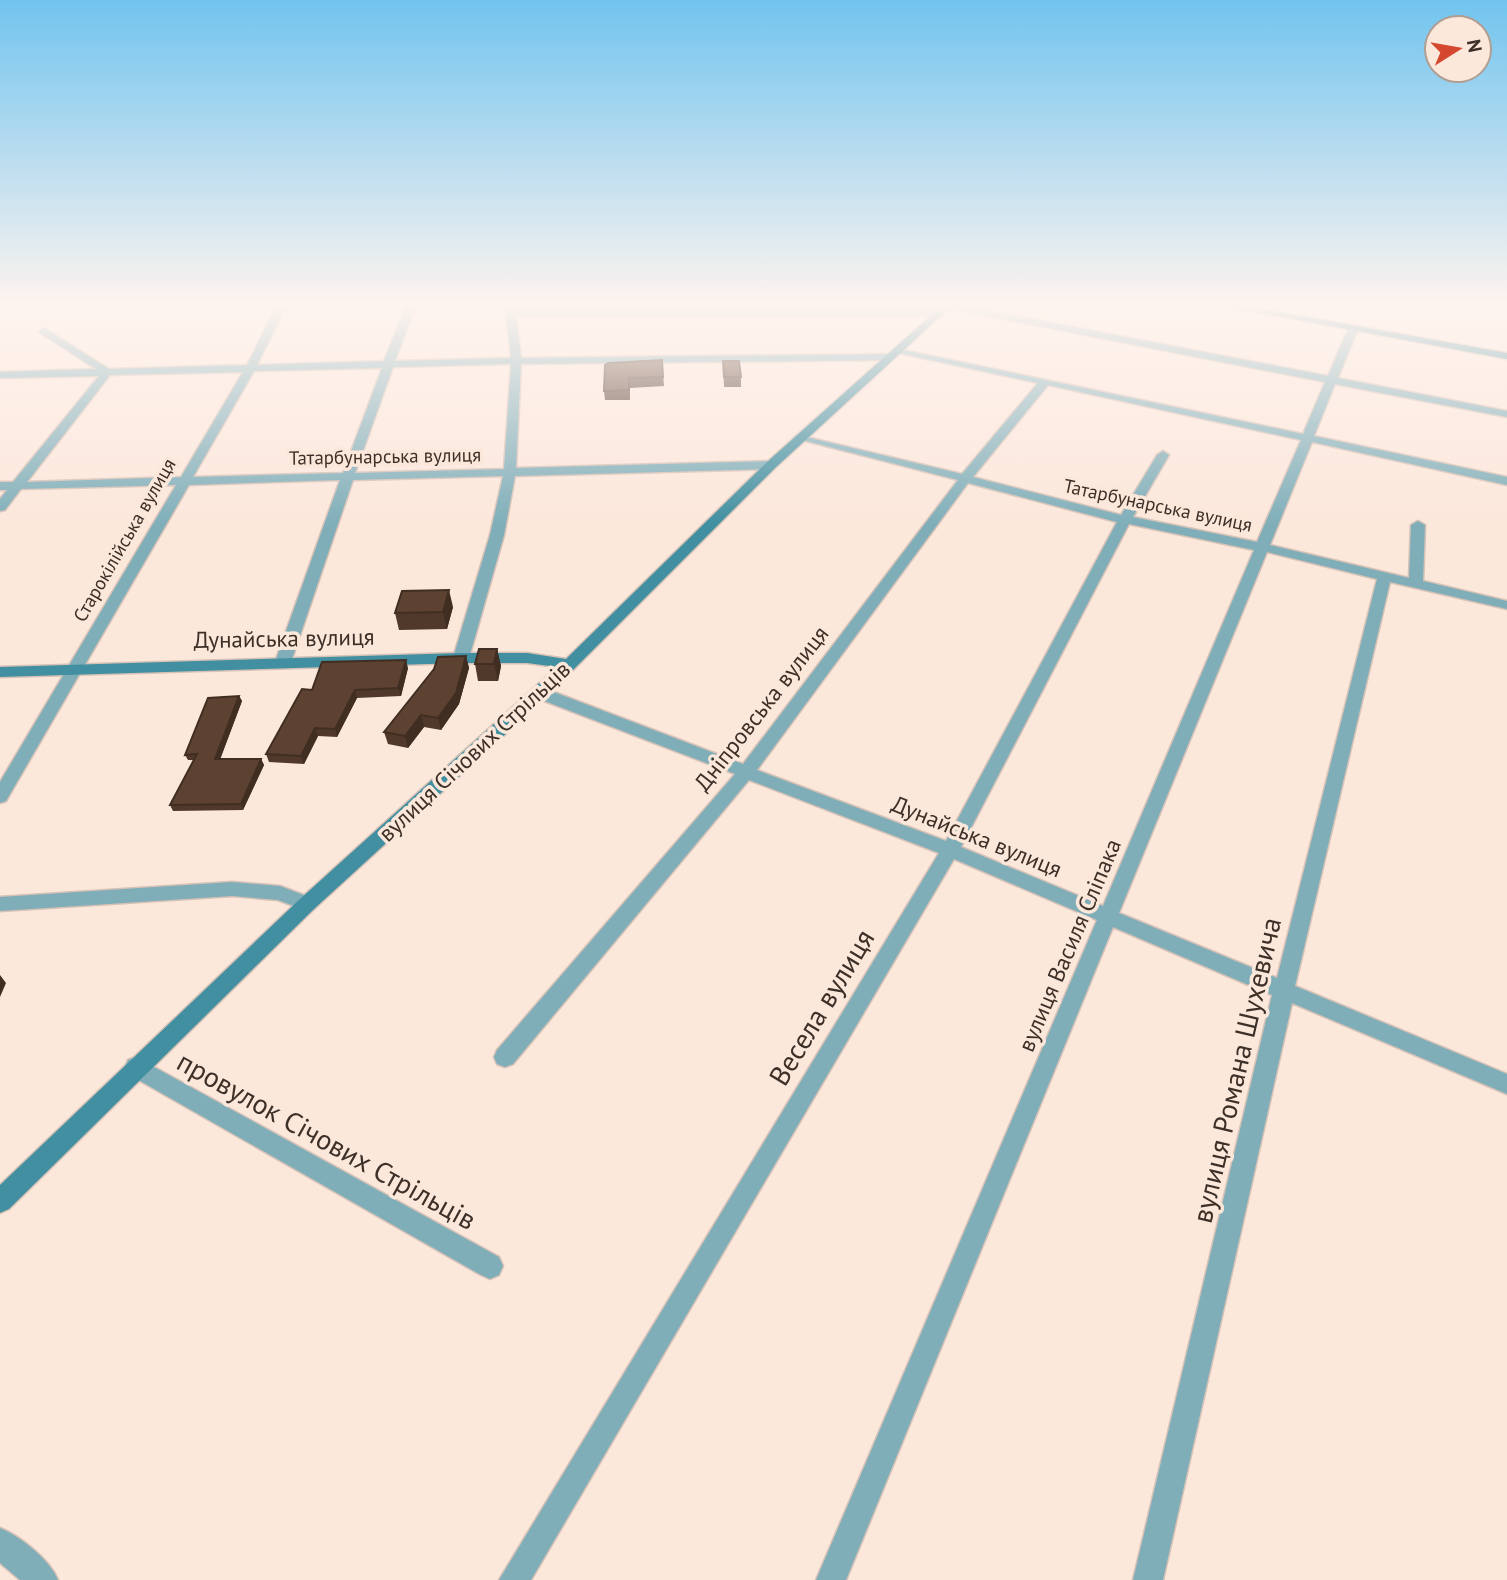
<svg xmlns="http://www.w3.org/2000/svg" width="1507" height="1580" viewBox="0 0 1507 1580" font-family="'PT Sans',sans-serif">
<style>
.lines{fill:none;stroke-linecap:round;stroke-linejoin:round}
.street-casing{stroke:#d6c2b7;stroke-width:3}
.secondary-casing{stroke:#d6c2b7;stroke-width:3}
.street{fill:#7faeb9;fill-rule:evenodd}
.secondary{fill:#418fa0;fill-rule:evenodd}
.wall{fill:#50392a}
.shaded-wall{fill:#412e22}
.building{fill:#5d4231;stroke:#412e22;stroke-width:2}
.labels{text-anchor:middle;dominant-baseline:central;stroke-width:7;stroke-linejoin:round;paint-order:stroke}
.far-street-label{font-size:19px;fill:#3d3028;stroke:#fce7db}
.street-label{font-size:23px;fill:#3d3028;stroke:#fce7db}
.near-street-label{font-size:28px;fill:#3d3028;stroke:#fce7db}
</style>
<rect width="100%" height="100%" fill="#fce7db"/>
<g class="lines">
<g class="street-casing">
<path id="street" d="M 278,303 L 288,303 L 257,365 L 384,361 L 407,303 L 417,303 L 395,361 L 511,358 L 506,313 L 511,303 L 519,303 L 517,310 L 940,310 L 945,313 L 940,316 L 516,316 L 521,358 L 890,354 L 895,357 L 890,360 L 521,364 L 516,468 L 771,461 L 777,465 L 771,469 L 515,476 L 504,535 L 469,658 L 461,663 L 453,658 L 490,535 L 503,476 L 353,480 L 291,662 L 283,667 L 275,662 L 340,480 L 189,485 L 6,801 L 0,803 L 0,782 L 176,485 L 21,489 L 5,510 L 0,511 L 0,499 L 7,490 L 0,490 L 0,482 L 13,482 L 99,376 L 0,378 L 0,372 L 96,369 L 40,333 L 39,331 L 44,328 L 109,369 L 247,365 ZM 511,364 L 504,469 L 355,473 L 393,367 ZM 382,368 L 343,473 L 193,477 L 254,371 ZM 243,372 L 181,477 L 27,482 L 110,375 Z
M 950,303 L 1328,376 L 1348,329 L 1353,326 L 1358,329 L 1338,378 L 1507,411 L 1507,417 L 1335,384 L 1314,436 L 1507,477 L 1507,485 L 1312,442 L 1270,545 L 1409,578 L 1411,525 L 1418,521 L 1425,525 L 1423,581 L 1507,601 L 1507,609 L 1390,582 L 1295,986 L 1507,1074 L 1507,1094 L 1292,1003 L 1163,1580 L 1133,1580 L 1272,995 L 1113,927 L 846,1580 L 816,1580 L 1097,920 L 954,859 L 531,1580 L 499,1580 L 939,853 L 749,780 L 513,1064 L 505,1067 L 497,1064 L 494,1057 L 497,1050 L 735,774 L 534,697 L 532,693 L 534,689 L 546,689 L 743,764 L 958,480 L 798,439 L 798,435 L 962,474 L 1038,383 L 898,353 L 894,352 L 894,348 L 1303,434 L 1325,382 L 946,308 L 946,304 ZM 1048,385 L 1301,440 L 1257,542 L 1133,517 L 1169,455 L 1163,451 L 1157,455 L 1121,515 L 973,477 ZM 968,483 L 1117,522 L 946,841 L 757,770 ZM 1129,524 L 1254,550 L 1103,906 L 961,847 ZM 1267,552 L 1377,579 L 1277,978 L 1119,913 Z
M 232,882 L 280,886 L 314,899 L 317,904 L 314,909 L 307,911 L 278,900 L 232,896 L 0,911 L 0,897 Z
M 136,1057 L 499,1257 L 503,1266 L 499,1275 L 490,1279 L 481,1275 L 128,1074 L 125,1067 L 128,1060 Z
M 0,1528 C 20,1536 50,1560 58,1580 L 20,1580 L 0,1563 Z"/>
</g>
<g class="secondary-casing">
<path id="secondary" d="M 945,303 L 955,303 L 775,468 L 546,697 L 314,909 L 9,1209 L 0,1213 L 0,1185 L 300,899 L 557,667 L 527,663 L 461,663 L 0,677 L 0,667 L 461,653 L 527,653 L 566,659 L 767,462 Z
M 1207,303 L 1229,303 L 1507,353 L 1507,359 Z"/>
</g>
<use href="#street" class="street"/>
<use href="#secondary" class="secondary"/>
</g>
<path class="wall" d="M 662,360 L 664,386 L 630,388 L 630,400 L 605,400 L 604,391 Z
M 723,361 L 741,377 L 741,387 L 724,387 Z
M 453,607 L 447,629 L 399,630 L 395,613 Z
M 497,649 L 501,666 L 498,681 L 478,681 L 475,664 Z
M 466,656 L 469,668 L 459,704 L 441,730 L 424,727 L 408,748 L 388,744 L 384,732 Z
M 408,668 L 401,696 L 357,698 L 337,737 L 318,736 L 304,764 L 269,762 L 266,754 L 312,690 Z
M 239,696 L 242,701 L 220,759 L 261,759 L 264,765 L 243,810 L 173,811 L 170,805 L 194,760 L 188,760 L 185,755 Z"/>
<path class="shaded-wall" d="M 449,590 L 453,607 L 447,629 L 443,612 Z
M 497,649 L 501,666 L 498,681 L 494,664 Z
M 466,656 L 469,668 L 459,704 L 441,730 L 438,718 Z
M 406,660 L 408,668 L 401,696 L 398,688 Z
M 355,690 L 357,698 L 337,737 L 335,729 Z
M 239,696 L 242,701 L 218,765 L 215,759 Z
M 421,715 L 424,727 L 408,748 L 405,736 Z
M 315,728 L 318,736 L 304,764 L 301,756 Z
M 261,759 L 264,765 L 243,810 L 241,804 Z
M 0,975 L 6,983 L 0,997 Z"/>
<path class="building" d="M 662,360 L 663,377 L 629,378 L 629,390 L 604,391 L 605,365 L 609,363 Z
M 723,361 L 739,361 L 741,377 L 724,377 Z
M 449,590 L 443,612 L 395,613 L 402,591 Z
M 479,649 L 497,649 L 494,664 L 475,664 Z
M 466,656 L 456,693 L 438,718 L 421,715 L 405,736 L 384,732 L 434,669 L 438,657 Z
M 406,660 L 398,688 L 355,690 L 335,729 L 315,728 L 301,756 L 266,754 L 302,689 L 312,690 L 322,662 Z
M 239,696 L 215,759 L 261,759 L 241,804 L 170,805 L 197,754 L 185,755 L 208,698 Z"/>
<linearGradient id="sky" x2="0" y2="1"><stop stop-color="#71c4ef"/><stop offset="0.58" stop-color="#fef4ef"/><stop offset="1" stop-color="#fef4ef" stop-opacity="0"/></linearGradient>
<rect width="1507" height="525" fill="url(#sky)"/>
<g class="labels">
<g class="far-street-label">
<text transform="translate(385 456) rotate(-1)">Татарбунарська вулиця</text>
<text transform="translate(1158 505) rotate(12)">Татарбунарська вулиця</text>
<text transform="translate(124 540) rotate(-60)">Старокілійська вулиця</text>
</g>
<g class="street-label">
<text transform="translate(284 638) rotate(-1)">Дунайська вулиця</text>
<text transform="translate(761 708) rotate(-52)">Дніпровська вулиця</text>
<text transform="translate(474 751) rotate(-43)">вулиця Січових Стрільців</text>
<text transform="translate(977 836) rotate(22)">Дунайська вулиця</text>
<text transform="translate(1069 945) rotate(-67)">вулиця Василя Сліпака</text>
</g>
<g class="near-street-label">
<text transform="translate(821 1007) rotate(-59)">Весела вулиця</text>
<text transform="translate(1236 1070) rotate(-77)">вулиця Романа Шухевича</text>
<text transform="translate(327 1140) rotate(29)">провулок Січових Стрільців</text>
</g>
</g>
<g transform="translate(1458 49) rotate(79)"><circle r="33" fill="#fce7db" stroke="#b09e93" stroke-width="2"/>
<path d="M0-5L12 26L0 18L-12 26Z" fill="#d4482f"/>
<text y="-10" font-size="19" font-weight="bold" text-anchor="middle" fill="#3d3028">N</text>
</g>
</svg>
